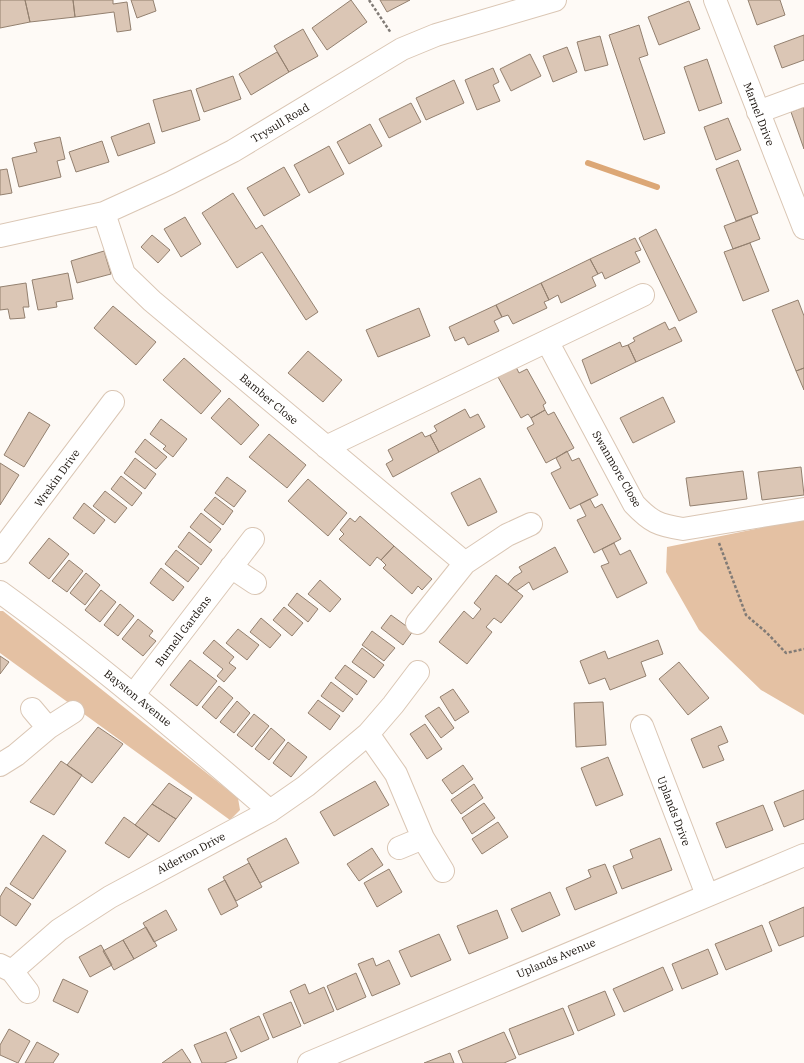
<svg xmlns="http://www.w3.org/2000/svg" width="804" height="1063" viewBox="0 0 804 1063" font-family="'IBM Plex Serif',serif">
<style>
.green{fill:#e4c1a3}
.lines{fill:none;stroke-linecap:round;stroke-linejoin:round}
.stream{stroke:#dca776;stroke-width:6}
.building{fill:#dbc6b5;stroke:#93806f}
.minor-casing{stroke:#dac6b4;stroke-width:24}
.path{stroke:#817b76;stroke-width:2.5;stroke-dasharray:3 2;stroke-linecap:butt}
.minor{stroke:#fff;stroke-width:22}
.labels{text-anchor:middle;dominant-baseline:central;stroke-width:3;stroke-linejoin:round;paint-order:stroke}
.street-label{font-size:11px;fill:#17100a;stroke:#fff}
</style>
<rect width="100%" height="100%" fill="#fefaf6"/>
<path class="green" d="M 804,519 L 804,715 L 761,690 L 699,630 L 666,572 L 667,547 Z
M 0,611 L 3,611 L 238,798 L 240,810 L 230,820 L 0,653 Z"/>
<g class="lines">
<path class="stream" d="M 588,163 L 657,187"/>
</g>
<path class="building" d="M 0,0 L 25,0 L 30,22 L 0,28 Z
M 25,0 L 73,0 L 75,17 L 30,22 Z
M 73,0 L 113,0 L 113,4 L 127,2 L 131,30 L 117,32 L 114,12 L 75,17 Z
M 131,0 L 153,0 L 156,11 L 137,18 Z
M 351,0 L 367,22 L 327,50 L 312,28 Z
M 380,0 L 410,0 L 387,12 Z
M 748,0 L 780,0 L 785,15 L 757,25 Z
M 689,1 L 700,29 L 659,45 L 648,17 Z
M 639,25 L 648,55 L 639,58 L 665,133 L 644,140 L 609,35 Z
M 303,29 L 318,56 L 289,72 L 274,46 Z
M 804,35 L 804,60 L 782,68 L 774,46 Z
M 600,36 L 608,65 L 585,71 L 577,42 Z
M 567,47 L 577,72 L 553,82 L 543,56 Z
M 277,52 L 289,72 L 251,95 L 239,74 Z
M 530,54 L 541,76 L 511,91 L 500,69 Z
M 707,59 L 722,103 L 699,111 L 684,67 Z
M 493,68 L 499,82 L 493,85 L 500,101 L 477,110 L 465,80 Z
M 233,76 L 241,99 L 204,112 L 196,89 Z
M 454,80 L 464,103 L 426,120 L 416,98 Z
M 191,90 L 200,120 L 162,132 L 153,100 Z
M 411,103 L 421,122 L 389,138 L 379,119 Z
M 804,107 L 804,149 L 791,112 Z
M 728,118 L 741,150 L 716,160 L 704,127 Z
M 149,123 L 155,143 L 118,156 L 111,137 Z
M 370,124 L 382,146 L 349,164 L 337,142 Z
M 60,137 L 65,159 L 57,161 L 61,177 L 19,187 L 12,158 L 37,152 L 34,143 Z
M 102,141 L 109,162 L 76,172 L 69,152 Z
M 329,146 L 344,174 L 309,193 L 294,165 Z
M 738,160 L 758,213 L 736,221 L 716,169 Z
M 284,167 L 300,195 L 264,216 L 247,188 Z
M 7,169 L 12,193 L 0,195 L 0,170 Z
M 233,193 L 256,229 L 262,225 L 318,312 L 306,320 L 262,252 L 237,268 L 202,213 Z
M 751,216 L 760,239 L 733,249 L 724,226 Z
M 185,217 L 201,244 L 181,257 L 164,229 Z
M 656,229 L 697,312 L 679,321 L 639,238 Z
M 152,235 L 170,250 L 158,263 L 141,247 Z
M 635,238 L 641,250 L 635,252 L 640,262 L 605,279 L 602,272 L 598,274 L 590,259 Z
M 750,243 L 769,291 L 743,301 L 724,252 Z
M 104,251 L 111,274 L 77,283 L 71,261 Z
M 590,259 L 598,274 L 592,277 L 596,286 L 561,303 L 558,295 L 549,300 L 541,283 Z
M 68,273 L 73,299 L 56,302 L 57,307 L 38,310 L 32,280 Z
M 26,283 L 29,307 L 23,307 L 25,318 L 10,319 L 8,309 L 0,310 L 0,287 Z
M 541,283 L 549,300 L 544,302 L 547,308 L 513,324 L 508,315 L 502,317 L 496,305 Z
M 798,300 L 804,316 L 804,368 L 796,371 L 772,310 Z
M 496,305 L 502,317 L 494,321 L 499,331 L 468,345 L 464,337 L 455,341 L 449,327 Z
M 113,306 L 156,342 L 136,365 L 94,328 Z
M 419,308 L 430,336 L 378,357 L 366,330 Z
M 665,322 L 669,330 L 675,327 L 682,341 L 636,362 L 628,345 L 635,341 L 633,338 Z
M 620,342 L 622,347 L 628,345 L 636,362 L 591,384 L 582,360 Z
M 308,351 L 342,380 L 323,402 L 288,373 Z
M 184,358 L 221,391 L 201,414 L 163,380 Z
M 516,367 L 519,373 L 527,369 L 546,403 L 543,405 L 545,410 L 531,418 L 528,414 L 521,418 L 498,377 Z
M 804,368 L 804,390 L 796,371 Z
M 663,397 L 675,422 L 633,443 L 620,418 Z
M 229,398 L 259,425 L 241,445 L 211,418 Z
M 465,409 L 470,418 L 478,414 L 485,427 L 439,452 L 430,435 L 437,431 L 434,426 Z
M 545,410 L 548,415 L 554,412 L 574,448 L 546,463 L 527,428 L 534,424 L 531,418 Z
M 29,412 L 50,425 L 24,467 L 4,455 Z
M 161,419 L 187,439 L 173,457 L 163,449 L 166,446 L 150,434 Z
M 422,432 L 425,437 L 430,435 L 439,452 L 393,477 L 386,464 L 393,460 L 388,450 Z
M 269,434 L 306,465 L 287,488 L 249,457 Z
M 145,439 L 167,457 L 156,469 L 135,452 Z
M 567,451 L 572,461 L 579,458 L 598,495 L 570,509 L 551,473 L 561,468 L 556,458 Z
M 135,458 L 156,474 L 145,489 L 124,473 Z
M 0,463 L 19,475 L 0,505 Z
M 801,467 L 804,495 L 762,500 L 758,472 Z
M 743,471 L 747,499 L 690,506 L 686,478 Z
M 121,476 L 142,493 L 132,506 L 111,489 Z
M 227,477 L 246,491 L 234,507 L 215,493 Z
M 480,478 L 497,512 L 468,526 L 451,493 Z
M 308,479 L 347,513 L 328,536 L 288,501 Z
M 105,491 L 127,508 L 115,523 L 93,506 Z
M 215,497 L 233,511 L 223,525 L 204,510 Z
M 590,499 L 595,508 L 602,504 L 621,539 L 594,553 L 577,520 L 586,516 L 580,504 Z
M 84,503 L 105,520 L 94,534 L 73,518 Z
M 201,513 L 221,529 L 210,543 L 190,527 Z
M 360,516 L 394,546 L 381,560 L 377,557 L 370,566 L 339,539 L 344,534 L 340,530 L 350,518 L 355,522 Z
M 189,532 L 212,550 L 201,565 L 178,547 Z
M 49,538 L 69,554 L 49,579 L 29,563 Z
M 614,543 L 620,555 L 630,550 L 647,583 L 617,598 L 601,566 L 609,563 L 602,549 Z
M 394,546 L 432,579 L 422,590 L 418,586 L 412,594 L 383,568 L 386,565 L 381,560 Z
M 555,547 L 568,572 L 533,590 L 529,582 L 516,591 L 508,584 L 514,577 L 522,572 L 519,567 Z
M 176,550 L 199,568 L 188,582 L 165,564 Z
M 69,560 L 83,571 L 67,592 L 52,581 Z
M 161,568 L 184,587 L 173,601 L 150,583 Z
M 86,573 L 100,585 L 85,605 L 70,593 Z
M 496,575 L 523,596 L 501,623 L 494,618 L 486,627 L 492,632 L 467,664 L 439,642 L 464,611 L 473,619 L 481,609 L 474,603 Z
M 320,580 L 341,599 L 330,612 L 308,594 Z
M 101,590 L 116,602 L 100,622 L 85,610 Z
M 297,593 L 318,609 L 308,622 L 288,605 Z
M 120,604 L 134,616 L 118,636 L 104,625 Z
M 284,607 L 303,623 L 292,636 L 273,620 Z
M 391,615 L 413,631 L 403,645 L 381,628 Z
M 261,618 L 281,635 L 270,648 L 250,632 Z
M 138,619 L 153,631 L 149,636 L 156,641 L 143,656 L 122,639 Z
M 238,629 L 259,645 L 247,660 L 226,643 Z
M 372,631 L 395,648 L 384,661 L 362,645 Z
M 214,640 L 234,657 L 229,663 L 236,668 L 224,682 L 217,676 L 223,669 L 203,653 Z
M 658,640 L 663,654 L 641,662 L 646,676 L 610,690 L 605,678 L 589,684 L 580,661 L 605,651 L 608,659 Z
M 362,648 L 384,665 L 374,678 L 352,662 Z
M 0,656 L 9,662 L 0,674 Z
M 190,660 L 217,681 L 197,706 L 170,685 Z
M 679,662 L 709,698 L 688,715 L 659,679 Z
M 345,665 L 367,681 L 357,695 L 335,678 Z
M 331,682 L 353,699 L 343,712 L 321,696 Z
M 219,686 L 233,698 L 216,719 L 202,707 Z
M 453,689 L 469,712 L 455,721 L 440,697 Z
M 318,700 L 340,716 L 330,730 L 308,713 Z
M 237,701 L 250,713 L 234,733 L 220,722 Z
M 603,702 L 606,745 L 576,747 L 574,703 Z
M 439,707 L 454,728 L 441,738 L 425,716 Z
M 254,714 L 269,726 L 252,747 L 237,735 Z
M 425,724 L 442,749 L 427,759 L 410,734 Z
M 721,726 L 728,742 L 718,746 L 724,760 L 703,768 L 691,739 Z
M 98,727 L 123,744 L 92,783 L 67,765 Z
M 271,728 L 285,740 L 269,760 L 255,749 Z
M 288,742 L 307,757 L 291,777 L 273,763 Z
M 608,757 L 623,795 L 596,806 L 581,768 Z
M 61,761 L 82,775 L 54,815 L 30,802 Z
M 463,765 L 473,779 L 452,794 L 442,780 Z
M 375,781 L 389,805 L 334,836 L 320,812 Z
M 169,783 L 192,798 L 176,819 L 152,804 Z
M 474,784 L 483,798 L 461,814 L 451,800 Z
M 804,790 L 804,819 L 784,827 L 774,802 Z
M 484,803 L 495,818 L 472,834 L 462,818 Z
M 152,804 L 176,819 L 159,842 L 135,825 Z
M 763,805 L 773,830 L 726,848 L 716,823 Z
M 124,817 L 148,834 L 129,858 L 105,843 Z
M 498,822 L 508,837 L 482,854 L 472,839 Z
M 43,835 L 66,851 L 33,899 L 10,884 Z
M 286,838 L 299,863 L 260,883 L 247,859 Z
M 660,838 L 672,870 L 622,889 L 613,866 L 633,858 L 630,850 Z
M 372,848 L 383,865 L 359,881 L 347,864 Z
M 249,863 L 262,887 L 236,901 L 223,877 Z
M 605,864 L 617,893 L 575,910 L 566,888 L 591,877 L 588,870 Z
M 389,869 L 402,892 L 377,907 L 364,883 Z
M 225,880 L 238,906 L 221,915 L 208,889 Z
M 6,887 L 31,904 L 16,926 L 0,915 L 0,897 Z
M 550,892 L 560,915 L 522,932 L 511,909 Z
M 804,907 L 804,936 L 779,946 L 769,922 Z
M 166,910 L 177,930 L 154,942 L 143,923 Z
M 497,910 L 508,938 L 469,954 L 457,926 Z
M 762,925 L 772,951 L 726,970 L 715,944 Z
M 146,927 L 157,946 L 134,959 L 123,940 Z
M 439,934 L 451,960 L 411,977 L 399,951 Z
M 123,940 L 134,959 L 114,970 L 103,951 Z
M 101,945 L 112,965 L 90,977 L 79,957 Z
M 708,949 L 718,974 L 682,989 L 672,964 Z
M 373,958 L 376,966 L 389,960 L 400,984 L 372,996 L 358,964 Z
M 663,967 L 673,990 L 624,1012 L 613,989 Z
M 356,973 L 366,997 L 337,1010 L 327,986 Z
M 63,979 L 88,991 L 78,1013 L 53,1001 Z
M 305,984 L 309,994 L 324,987 L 334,1011 L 304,1024 L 290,991 Z
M 605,991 L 615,1015 L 578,1031 L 568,1006 Z
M 291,1002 L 301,1026 L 273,1038 L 263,1014 Z
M 563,1008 L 574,1034 L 519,1055 L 509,1029 Z
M 259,1016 L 269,1039 L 241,1052 L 230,1029 Z
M 9,1029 L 30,1041 L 18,1063 L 0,1055 L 0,1045 Z
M 226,1032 L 237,1058 L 224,1063 L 202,1063 L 194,1045 Z
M 504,1032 L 516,1058 L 504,1063 L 463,1063 L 458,1051 Z
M 37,1042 L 59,1054 L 53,1063 L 25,1063 Z
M 182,1049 L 191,1063 L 162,1063 Z
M 450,1053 L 454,1063 L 424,1063 Z"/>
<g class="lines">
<g class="minor-casing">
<path id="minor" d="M 715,0 L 804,228
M 758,112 L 804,95
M 104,213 L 124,274 L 152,301 L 465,563
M 0,236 L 104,213 L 170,183 L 233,151 L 402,49 L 436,35 L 555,0
M 547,341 L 634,504 C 651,522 658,525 683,529 L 804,509
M 326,447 L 643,295
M 0,552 L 113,402
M 231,567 L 255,583
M 0,592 C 94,660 182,735 270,811
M 417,623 L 465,563 L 507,535 L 531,524
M 134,694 L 253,539
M 32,709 L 48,728
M 642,726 L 707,895
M 368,734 L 396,774 L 423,838 L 443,871
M 0,765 L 16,755 L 48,728 L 73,712
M 399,848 L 423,838
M 0,965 L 12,971 L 28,992
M 12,971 L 59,930 L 110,897 L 270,811 L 306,786 L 368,734 L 393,705 L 418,672
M 309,1063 L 804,855"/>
</g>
<path class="path" d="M 369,0 L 391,33
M 719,543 L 746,615 L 767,633 L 786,653 L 804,649"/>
<use href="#minor" class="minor"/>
</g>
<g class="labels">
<g class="street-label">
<text transform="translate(759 114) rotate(69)">Marnel Drive</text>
<text transform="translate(280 123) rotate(-31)">Trysull Road</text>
<text transform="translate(269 399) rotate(40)">Bamber Close</text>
<text transform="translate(617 469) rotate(60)">Swanmore Close</text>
<text transform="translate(57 478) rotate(-54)">Wrekin Drive</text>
<text transform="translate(183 631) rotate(-53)">Burnell Gardens</text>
<text transform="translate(138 698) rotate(39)">Bayston Avenue</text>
<text transform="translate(674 811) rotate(69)">Uplands Drive</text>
<text transform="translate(191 853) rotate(-28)">Alderton Drive</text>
<text transform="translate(556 958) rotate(-23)">Uplands Avenue</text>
</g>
</g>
</svg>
